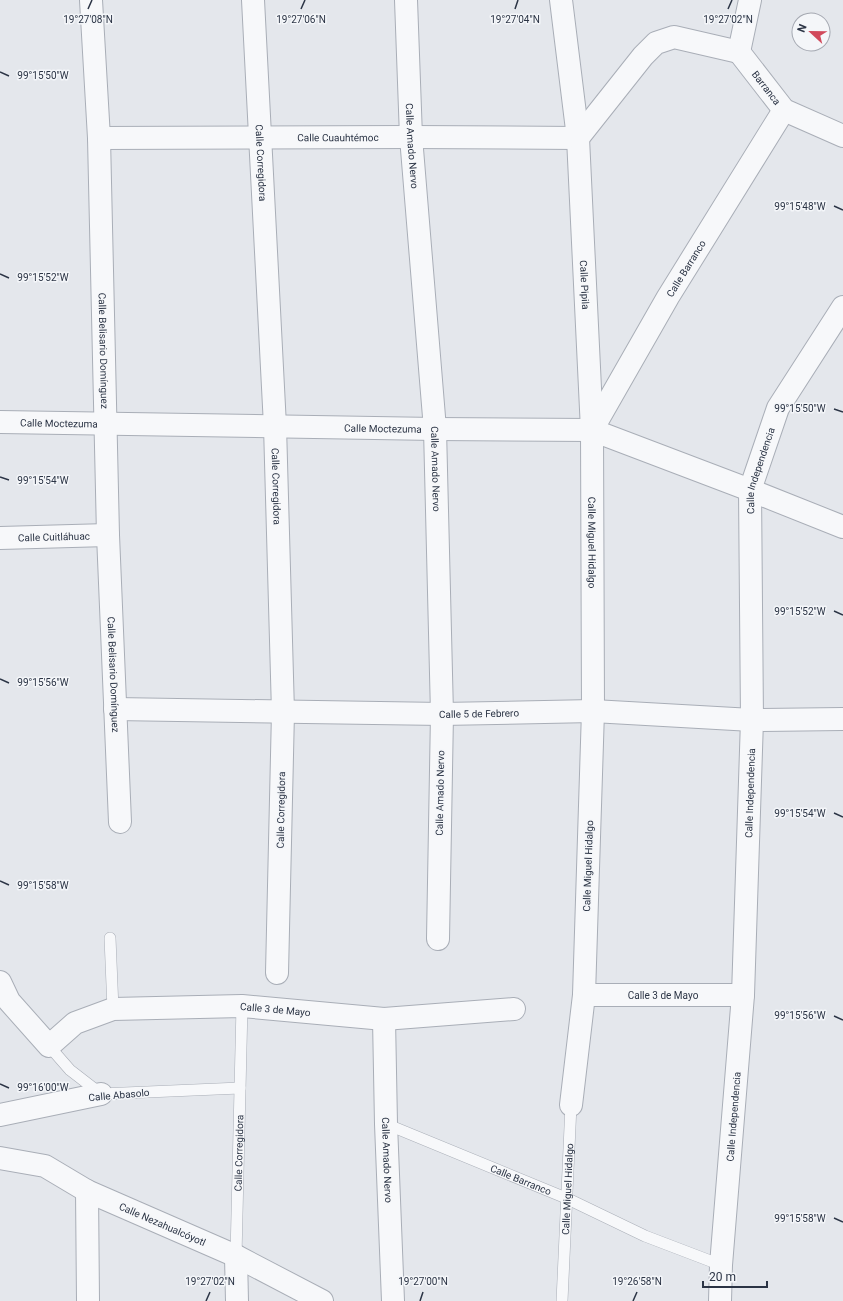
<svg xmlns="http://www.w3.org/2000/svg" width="843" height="1301" viewBox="0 0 843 1301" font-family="Roboto,sans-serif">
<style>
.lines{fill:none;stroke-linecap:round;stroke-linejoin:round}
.lane-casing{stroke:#a9aeb7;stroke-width:12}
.street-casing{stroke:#a9aeb7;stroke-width:24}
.lane{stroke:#f7f8fa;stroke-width:11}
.street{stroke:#f7f8fa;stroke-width:22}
.ticks{fill:none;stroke:#2b3445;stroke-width:1.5}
.labels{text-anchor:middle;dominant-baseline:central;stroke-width:3;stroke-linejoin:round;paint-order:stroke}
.street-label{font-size:10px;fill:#2b3445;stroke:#f4f6f9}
.ticks-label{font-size:10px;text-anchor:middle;fill:#2b3445;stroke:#f4f6f9;stroke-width:3;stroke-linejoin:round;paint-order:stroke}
</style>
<rect width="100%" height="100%" fill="#e4e7ec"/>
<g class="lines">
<g class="lane-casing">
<g id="lane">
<path d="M 110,938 L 113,1009"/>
<path d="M 49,1046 L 70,1070 L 101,1094 L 240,1088"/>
<path id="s1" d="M 386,1124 L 566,1198 L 645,1236 L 721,1265"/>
<path id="s2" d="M 236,1256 L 242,1006"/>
<path id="s3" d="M 562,1301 L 571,1105"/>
</g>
</g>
<g class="street-casing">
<g id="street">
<path id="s4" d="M 91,0 L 99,138 L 108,535 L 120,822"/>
<path id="s5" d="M 253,0 L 275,426 L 283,712 L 277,973"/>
<path id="s6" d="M 406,0 L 411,137 L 435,429 L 442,714 L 438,939"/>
<path id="s7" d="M 561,0 L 578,138 L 592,430 L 593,711 L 584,995 L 571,1105"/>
<path id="s8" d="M 739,52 L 784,110 L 843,136"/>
<path d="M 739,52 L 750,0"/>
<path id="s9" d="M 99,138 L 411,137 L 578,138"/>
<path d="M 578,138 L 643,56 L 656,43 L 674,37 L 739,52"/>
<path id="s10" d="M 0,422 L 435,429 L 592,430 L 750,490 L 843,527"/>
<path id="s11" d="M 592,430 L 668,297 L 784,110"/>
<path id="s12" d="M 0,538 L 108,535"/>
<path id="s13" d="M 115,709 L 442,714 L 593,711 L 752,720 L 843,719"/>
<path id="s14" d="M 0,982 L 9,1001 L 49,1046 L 75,1023 L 113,1009 L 242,1006 L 384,1019 L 514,1009"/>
<path id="s15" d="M 584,995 L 743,995"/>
<path id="s16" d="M 384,1019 L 386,1124 L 393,1301"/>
<path d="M 0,1115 L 101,1094"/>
<path id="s17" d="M 0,1158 L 45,1166 L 87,1191 L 236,1256 L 322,1301"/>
<path d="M 87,1191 L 88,1301"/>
<path d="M 236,1256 L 237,1301"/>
<path id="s18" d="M 720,1301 L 721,1265 L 743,995 L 752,720 L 750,490 L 778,408 L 843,307"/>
</g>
</g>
<use href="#lane" class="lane"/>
<use href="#street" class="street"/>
</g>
<path class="ticks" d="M 88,9 L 92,0M 301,9 L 305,0M 515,9 L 518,0M 728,9 L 732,0M 0,72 L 9,76M 834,206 L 843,210M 0,274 L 9,278M 834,409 L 843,412M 0,477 L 9,480M 834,611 L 843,615M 0,679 L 9,683M 834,813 L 843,817M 0,881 L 9,885M 834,1016 L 843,1020M 0,1084 L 9,1088M 834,1218 L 843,1222M 206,1301 L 210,1292M 420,1301 L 423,1292M 633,1301 L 637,1292"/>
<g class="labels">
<g class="street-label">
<text stroke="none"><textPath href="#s8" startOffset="45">Barranca</textPath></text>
<text stroke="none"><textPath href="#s9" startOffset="239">Calle Cuauhtémoc</textPath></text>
<text stroke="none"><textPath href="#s6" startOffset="146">Calle Amado Nervo</textPath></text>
<text stroke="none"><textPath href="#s5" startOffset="163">Calle Corregidora</textPath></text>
<text stroke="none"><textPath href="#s11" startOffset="187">Calle Barranco</textPath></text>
<text stroke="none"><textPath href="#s7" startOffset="286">Calle Pipila</textPath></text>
<text stroke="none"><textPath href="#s4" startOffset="351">Calle Belisario Domínguez</textPath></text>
<text stroke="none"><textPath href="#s10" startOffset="59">Calle Moctezuma</textPath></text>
<text stroke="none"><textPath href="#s10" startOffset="383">Calle Moctezuma</textPath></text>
<text stroke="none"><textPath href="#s6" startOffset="470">Calle Amado Nervo</textPath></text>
<text stroke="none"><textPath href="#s18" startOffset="833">Calle Independencia</textPath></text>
<text stroke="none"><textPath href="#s5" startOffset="487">Calle Corregidora</textPath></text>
<text stroke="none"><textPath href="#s12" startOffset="54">Calle Cuitláhuac</textPath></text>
<text stroke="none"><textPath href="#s7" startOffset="544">Calle Miguel Hidalgo</textPath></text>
<text stroke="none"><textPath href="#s4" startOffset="675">Calle Belisario Domínguez</textPath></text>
<text stroke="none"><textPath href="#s13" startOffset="364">Calle 5 de Febrero</textPath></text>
<text transform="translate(440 793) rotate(-89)">Calle Amado Nervo</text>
<text stroke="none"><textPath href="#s18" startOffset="509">Calle Independencia</textPath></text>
<text transform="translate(281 810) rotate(-89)">Calle Corregidora</text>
<text transform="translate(588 866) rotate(-88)">Calle Miguel Hidalgo</text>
<text stroke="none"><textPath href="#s15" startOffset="79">Calle 3 de Mayo</textPath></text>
<text stroke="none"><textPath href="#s14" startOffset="319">Calle 3 de Mayo</textPath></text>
<text transform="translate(119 1095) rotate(-5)">Calle Abasolo</text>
<text stroke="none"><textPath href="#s18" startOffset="185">Calle Independencia</textPath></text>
<text stroke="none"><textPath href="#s2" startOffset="103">Calle Corregidora</textPath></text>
<text stroke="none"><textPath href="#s16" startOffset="141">Calle Amado Nervo</textPath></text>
<text stroke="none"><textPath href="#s1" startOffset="146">Calle Barranco</textPath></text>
<text stroke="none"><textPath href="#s3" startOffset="112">Calle Miguel Hidalgo</textPath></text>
<text stroke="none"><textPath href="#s17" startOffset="177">Calle Nezahualcóyotl</textPath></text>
</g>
</g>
<g class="ticks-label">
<text x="728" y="23">19°27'02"N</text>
<text x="88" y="23">19°27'08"N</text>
<text x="301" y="23">19°27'06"N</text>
<text x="515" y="23">19°27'04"N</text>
<text x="43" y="79">99°15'50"W</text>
<text x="800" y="210">99°15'48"W</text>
<text x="43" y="281">99°15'52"W</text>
<text x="800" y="412">99°15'50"W</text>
<text x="43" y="484">99°15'54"W</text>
<text x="800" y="615">99°15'52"W</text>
<text x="43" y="686">99°15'56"W</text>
<text x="800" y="817">99°15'54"W</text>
<text x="43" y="889">99°15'58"W</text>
<text x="800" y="1019">99°15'56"W</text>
<text x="43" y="1091">99°16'00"W</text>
<text x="800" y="1222">99°15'58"W</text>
<text x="210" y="1285">19°27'02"N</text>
<text x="423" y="1285">19°27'00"N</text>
<text x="637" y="1285">19°26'58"N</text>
</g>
<g transform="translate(811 32) rotate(292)"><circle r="19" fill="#f4f6f9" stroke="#a4a8b1"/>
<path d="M0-3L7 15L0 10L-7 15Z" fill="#d1495b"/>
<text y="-6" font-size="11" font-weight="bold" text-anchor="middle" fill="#2b3445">N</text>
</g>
<path d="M703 1281v6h64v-6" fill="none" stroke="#2b3445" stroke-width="2"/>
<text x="709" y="1281" font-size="12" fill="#2b3445" stroke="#f4f6f9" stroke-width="3" paint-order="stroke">20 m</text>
</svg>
